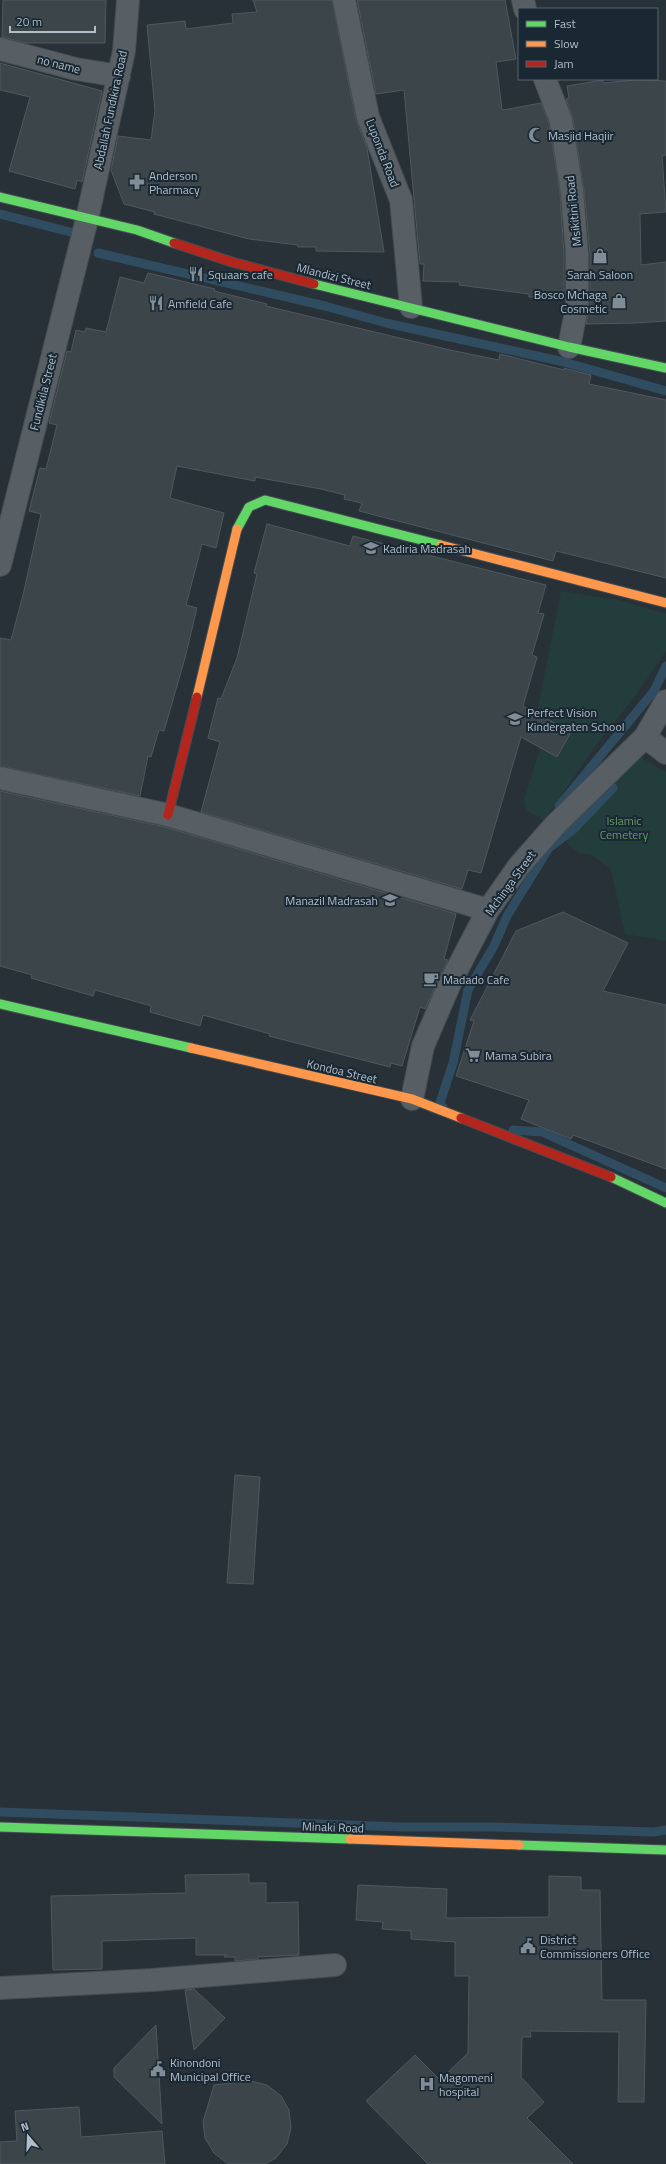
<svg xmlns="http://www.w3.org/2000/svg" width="666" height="2164" viewBox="0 0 666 2164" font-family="'Titillium Web',sans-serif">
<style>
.green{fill:#233d3c}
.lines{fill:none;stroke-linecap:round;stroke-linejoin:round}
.stream{stroke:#2f4c61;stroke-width:9}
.building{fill:#3c454a;stroke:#4f585f}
.street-casing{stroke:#454d52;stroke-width:24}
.fast-casing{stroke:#454d52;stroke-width:11}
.slow-casing{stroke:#454d52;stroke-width:11}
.jam-casing{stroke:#454d52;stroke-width:11}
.street{stroke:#575f65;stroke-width:22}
.fast{stroke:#63d668;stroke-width:9}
.slow{stroke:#ff974d;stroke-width:9}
.jam{stroke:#b3261e;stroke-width:9}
.labels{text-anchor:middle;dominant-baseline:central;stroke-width:4;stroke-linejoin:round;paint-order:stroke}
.street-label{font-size:12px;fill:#b0bec9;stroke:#1a2833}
.poi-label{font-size:12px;fill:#b0bec9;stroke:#1a2833;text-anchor:start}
.park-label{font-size:12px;fill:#649d67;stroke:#1a2833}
</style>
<rect width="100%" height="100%" fill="#273137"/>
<path class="green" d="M 561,591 L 619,600 L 666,614 L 666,651 L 636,695 L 597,744 L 544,820 L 527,811 L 524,800 L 540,749 L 534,727 Z
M 633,753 L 666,772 L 666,941 L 625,934 L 611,870 L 592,855 L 579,853 L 568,845 L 565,832 Z"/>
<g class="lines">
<path class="stream" d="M 0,214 L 74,233
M 98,253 L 325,306 L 386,323 L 564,362 L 666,391
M 559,806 L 654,691 L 666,666
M 443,1107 L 439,1106 L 453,1063 L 468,990 L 494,946 L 507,916 L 549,848 L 574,829 L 613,788
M 513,1130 L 542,1132 L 666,1188
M 0,1812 L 401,1827 L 494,1827 L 654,1832 L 666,1830"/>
</g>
<path class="building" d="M 3,0 L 106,0 L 105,43 L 26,43 L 2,37 Z
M 253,0 L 332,0 L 356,120 L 367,148 L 384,252 L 316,251 L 316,247 L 298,247 L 298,245 L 249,239 L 154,214 L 155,212 L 124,204 L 111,170 L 118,136 L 151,140 L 155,110 L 147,25 L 185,21 L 186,29 L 233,23 L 232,14 L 257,12 Z
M 357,0 L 505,0 L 516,59 L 496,62 L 502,109 L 503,110 L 541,103 L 549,124 L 560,193 L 564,254 L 564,297 L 529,297 L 529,294 L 459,285 L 460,282 L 423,281 L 424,264 L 420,264 L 404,90 L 376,94 Z
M 0,63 L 102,91 L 82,182 L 77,180 L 75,189 L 9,171 L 30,97 L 0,90 Z
M 603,80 L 603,83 L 635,80 L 666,81 L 666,155 L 662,156 L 666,212 L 640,214 L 641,265 L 666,262 L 666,321 L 636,323 L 586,324 L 590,307 L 590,254 L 584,191 L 573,119 L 566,99 L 569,98 L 567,86 Z
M 148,273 L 215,289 L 214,291 L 267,304 L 266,306 L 450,350 L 499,360 L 500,354 L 564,370 L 564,368 L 591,375 L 589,384 L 666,400 L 666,578 L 556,551 L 553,561 L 359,511 L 362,503 L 344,499 L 345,495 L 321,489 L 255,477 L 255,481 L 177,466 L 170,498 L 224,513 L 216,548 L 202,544 L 186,605 L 197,608 L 185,658 L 164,731 L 159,730 L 151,757 L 148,756 L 140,796 L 0,766 L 0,638 L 11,640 L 23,595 L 41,514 L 29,511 L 40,468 L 46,469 L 57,425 L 49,423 L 67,351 L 71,352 L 76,330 L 85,332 L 86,328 L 106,332 L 120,277 L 144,283 Z
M 267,524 L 350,546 L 353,536 L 546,585 L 538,613 L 544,614 L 532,655 L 537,657 L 523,706 L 571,732 L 557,757 L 521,737 L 481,873 L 468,870 L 462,889 L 201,812 L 220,742 L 208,738 L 218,698 L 221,699 L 237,658 L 257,574 L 254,573 Z
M 0,791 L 165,827 L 456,914 L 444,959 L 448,960 L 425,1009 L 420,1007 L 402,1066 L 391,1063 L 390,1067 L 269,1036 L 270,1034 L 203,1015 L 200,1026 L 150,1012 L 151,1006 L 95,990 L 93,996 L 31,978 L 32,975 L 0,966 Z
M 563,912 L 628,943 L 603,991 L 666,1005 L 666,1169 L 573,1135 L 571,1139 L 521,1119 L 529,1100 L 456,1076 L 474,1021 L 470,1020 L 516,931 Z
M 235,1475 L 260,1477 L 253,1584 L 227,1583 Z
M 249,1874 L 249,1883 L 266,1883 L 266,1903 L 298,1902 L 299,1955 L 258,1957 L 258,1959 L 235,1961 L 235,1957 L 224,1957 L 227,1955 L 196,1955 L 196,1938 L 102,1941 L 102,1969 L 53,1970 L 51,1896 L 186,1893 L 185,1875 Z
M 549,1876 L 581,1877 L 581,1890 L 600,1890 L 602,2000 L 646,2000 L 644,2102 L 618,2102 L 619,2032 L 530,2031 L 531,2037 L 522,2037 L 521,2077 L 544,2102 L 527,2118 L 573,2164 L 428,2164 L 366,2101 L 415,2055 L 440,2080 L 468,2053 L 469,1976 L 455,1976 L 455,1942 L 411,1939 L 411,1931 L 382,1929 L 383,1922 L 356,1920 L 358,1885 L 447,1889 L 446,1918 L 549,1917 Z
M 194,1989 L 225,2018 L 194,2050 L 185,1990 Z
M 156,2025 L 162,2124 L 114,2077 L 114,2068 Z
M 251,2081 L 267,2085 L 281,2096 L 289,2110 L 291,2128 L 287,2144 L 276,2158 L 265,2164 L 228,2164 L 214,2153 L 205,2138 L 203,2122 L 214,2085 Z
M 79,2107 L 81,2137 L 162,2131 L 165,2164 L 0,2164 L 0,2142 L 17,2141 L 15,2111 Z"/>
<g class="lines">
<g class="street-casing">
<path id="street" d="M 344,0 L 368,117 L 401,200 L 411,307
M 523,0 L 525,9
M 0,49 L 76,69 L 119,76
M 545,79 L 561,121 L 572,192 L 577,254 L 577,307 L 569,347
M 0,565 L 87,219 L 124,51 L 128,0
M 645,737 L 666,753
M 0,778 L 168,815 L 488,910
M 412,1099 L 423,1046 L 451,981 L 488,910 L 519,866 L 556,824 L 645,737 L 666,701
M 0,1988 L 152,1980 L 335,1965"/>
</g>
<g class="fast-casing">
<path id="fast" d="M 0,197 L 137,230 L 174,243
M 314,284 L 569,347 L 666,368
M 237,529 L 249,507 L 265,500 L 441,545
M 0,1004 L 191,1048
M 611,1177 L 666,1203
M 0,1827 L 350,1839
M 519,1845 L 666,1850"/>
</g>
<g class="slow-casing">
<path id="slow" d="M 441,545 L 666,603
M 197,697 L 237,529
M 191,1048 L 412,1099 L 461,1118
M 350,1839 L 519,1845"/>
</g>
<g class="jam-casing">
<path id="jam" d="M 174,243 L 232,262 L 314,284
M 168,815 L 197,697
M 461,1118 L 611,1177"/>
</g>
<use href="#street" class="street"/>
<use href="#fast" class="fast"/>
<use href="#slow" class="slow"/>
<use href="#jam" class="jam"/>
</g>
<defs>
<g id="mosque-bare" transform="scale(1.2)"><path d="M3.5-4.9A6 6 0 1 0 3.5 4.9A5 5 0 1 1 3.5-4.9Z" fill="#808d96" stroke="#1a2833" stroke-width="2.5" paint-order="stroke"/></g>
<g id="pharmacy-bare" transform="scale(1.2)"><path d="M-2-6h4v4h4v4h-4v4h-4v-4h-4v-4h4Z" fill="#808d96" stroke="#1a2833" stroke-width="2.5" paint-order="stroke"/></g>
<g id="shop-bare" transform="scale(1.2)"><path d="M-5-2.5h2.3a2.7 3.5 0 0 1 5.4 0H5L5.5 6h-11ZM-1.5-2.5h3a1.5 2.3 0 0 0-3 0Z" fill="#808d96" stroke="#1a2833" stroke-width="2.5" paint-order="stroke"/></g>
<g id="restaurant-bare" transform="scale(1.2)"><path d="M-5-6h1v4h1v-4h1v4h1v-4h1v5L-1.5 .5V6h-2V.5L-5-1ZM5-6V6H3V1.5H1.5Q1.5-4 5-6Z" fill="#808d96" stroke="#1a2833" stroke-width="2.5" paint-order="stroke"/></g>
<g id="school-bare" transform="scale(1.2)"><path d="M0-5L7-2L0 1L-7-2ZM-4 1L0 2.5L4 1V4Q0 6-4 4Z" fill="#808d96" stroke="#1a2833" stroke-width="2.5" paint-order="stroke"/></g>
<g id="cafe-bare" transform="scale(1.2)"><path d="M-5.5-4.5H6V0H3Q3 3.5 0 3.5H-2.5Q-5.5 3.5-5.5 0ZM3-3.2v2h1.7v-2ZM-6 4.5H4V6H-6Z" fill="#808d96" stroke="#1a2833" stroke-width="2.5" paint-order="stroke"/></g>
<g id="supermarket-bare" transform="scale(1.2)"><path d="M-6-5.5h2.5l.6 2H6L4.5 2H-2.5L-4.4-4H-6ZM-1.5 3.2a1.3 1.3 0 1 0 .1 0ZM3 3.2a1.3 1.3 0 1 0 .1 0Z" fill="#808d96" stroke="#1a2833" stroke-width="2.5" paint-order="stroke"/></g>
<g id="civic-bare" transform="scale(1.2)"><path d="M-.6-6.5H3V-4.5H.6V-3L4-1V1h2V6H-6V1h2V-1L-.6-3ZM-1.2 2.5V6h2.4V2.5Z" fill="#808d96" stroke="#1a2833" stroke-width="2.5" paint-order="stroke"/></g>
<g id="hospital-bare" transform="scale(1.2)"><path d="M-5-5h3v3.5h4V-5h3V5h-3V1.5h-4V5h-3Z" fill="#808d96" stroke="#1a2833" stroke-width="2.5" paint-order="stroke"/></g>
</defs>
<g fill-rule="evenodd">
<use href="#mosque-bare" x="536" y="135"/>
<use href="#pharmacy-bare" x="137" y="182"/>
<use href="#shop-bare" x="600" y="256"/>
<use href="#restaurant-bare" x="196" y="274"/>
<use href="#shop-bare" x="619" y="301"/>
<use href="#restaurant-bare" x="156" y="303"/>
<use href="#school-bare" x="371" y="548"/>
<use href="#school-bare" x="515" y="719"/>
<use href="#school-bare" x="390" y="900"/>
<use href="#cafe-bare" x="431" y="979"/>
<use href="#supermarket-bare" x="473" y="1055"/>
<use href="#civic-bare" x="528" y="1946"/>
<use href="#civic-bare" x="158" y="2069"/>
<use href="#hospital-bare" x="427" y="2084"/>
</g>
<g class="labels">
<g class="street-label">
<text transform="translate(59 64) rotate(14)">no name</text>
<text transform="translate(110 110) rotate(-78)">Abdallah Fundikira Road</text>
<text transform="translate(383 153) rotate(69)">Luponda Road</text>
<text transform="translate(573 211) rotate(-96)">Msikitini Road</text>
<text transform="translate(334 276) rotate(14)">Mlandizi Street</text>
<text transform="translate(43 392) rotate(-76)">Fundikila Street</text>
<text transform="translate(510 883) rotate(-54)">Mchinga Street</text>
<text transform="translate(342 1071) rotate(13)">Kondoa Street</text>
<text transform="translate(333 1827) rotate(2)">Minaki Road</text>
</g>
<g class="poi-label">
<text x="548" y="135">Masjid Haqiir</text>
<text x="149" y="175">Anderson<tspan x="149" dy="14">Pharmacy</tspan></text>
<text x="208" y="274">Squaars cafe</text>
<text x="600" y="274" text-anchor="middle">Sarah Saloon</text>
<text x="607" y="294" text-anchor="end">Bosco Mchaga<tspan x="607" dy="14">Cosmetic</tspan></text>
<text x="168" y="303">Amfield Cafe</text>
<text x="383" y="548">Kadiria Madrasah</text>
<text x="527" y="712">Perfect Vision<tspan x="527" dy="14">Kindergaten School</tspan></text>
<text x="378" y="900" text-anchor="end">Manazil Madrasah</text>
<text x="443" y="979">Madado Cafe</text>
<text x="485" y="1055">Mama Subira</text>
<text x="540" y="1939">District<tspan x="540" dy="14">Commissioners Office</tspan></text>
<text x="170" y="2062">Kinondoni<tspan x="170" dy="14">Municipal Office</tspan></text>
<text x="439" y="2077">Magomeni<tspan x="439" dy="14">hospital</tspan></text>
</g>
<g class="park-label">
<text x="624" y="820">Islamic<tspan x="624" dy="14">Cemetery</tspan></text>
</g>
</g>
<rect x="518" y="8" width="140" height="72" fill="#1a2833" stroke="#56646f"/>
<rect x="526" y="21" width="20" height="6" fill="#63d668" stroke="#56646f"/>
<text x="554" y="28" font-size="12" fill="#b0bec9">Fast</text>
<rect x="526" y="41" width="20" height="6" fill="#ff974d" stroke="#56646f"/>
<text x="554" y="48" font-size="12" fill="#b0bec9">Slow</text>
<rect x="526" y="61" width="20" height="6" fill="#b3261e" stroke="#56646f"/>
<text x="554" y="68" font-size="12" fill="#b0bec9">Jam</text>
<g transform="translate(28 2136) rotate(341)" stroke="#1a2833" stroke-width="3" paint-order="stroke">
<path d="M0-3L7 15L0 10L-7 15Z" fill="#b0bec9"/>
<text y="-6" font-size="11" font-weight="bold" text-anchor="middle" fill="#b0bec9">N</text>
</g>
<path d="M10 26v6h85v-6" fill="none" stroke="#b0bec9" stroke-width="2"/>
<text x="16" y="26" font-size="12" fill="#b0bec9" stroke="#1a2833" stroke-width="3" paint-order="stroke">20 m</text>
</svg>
